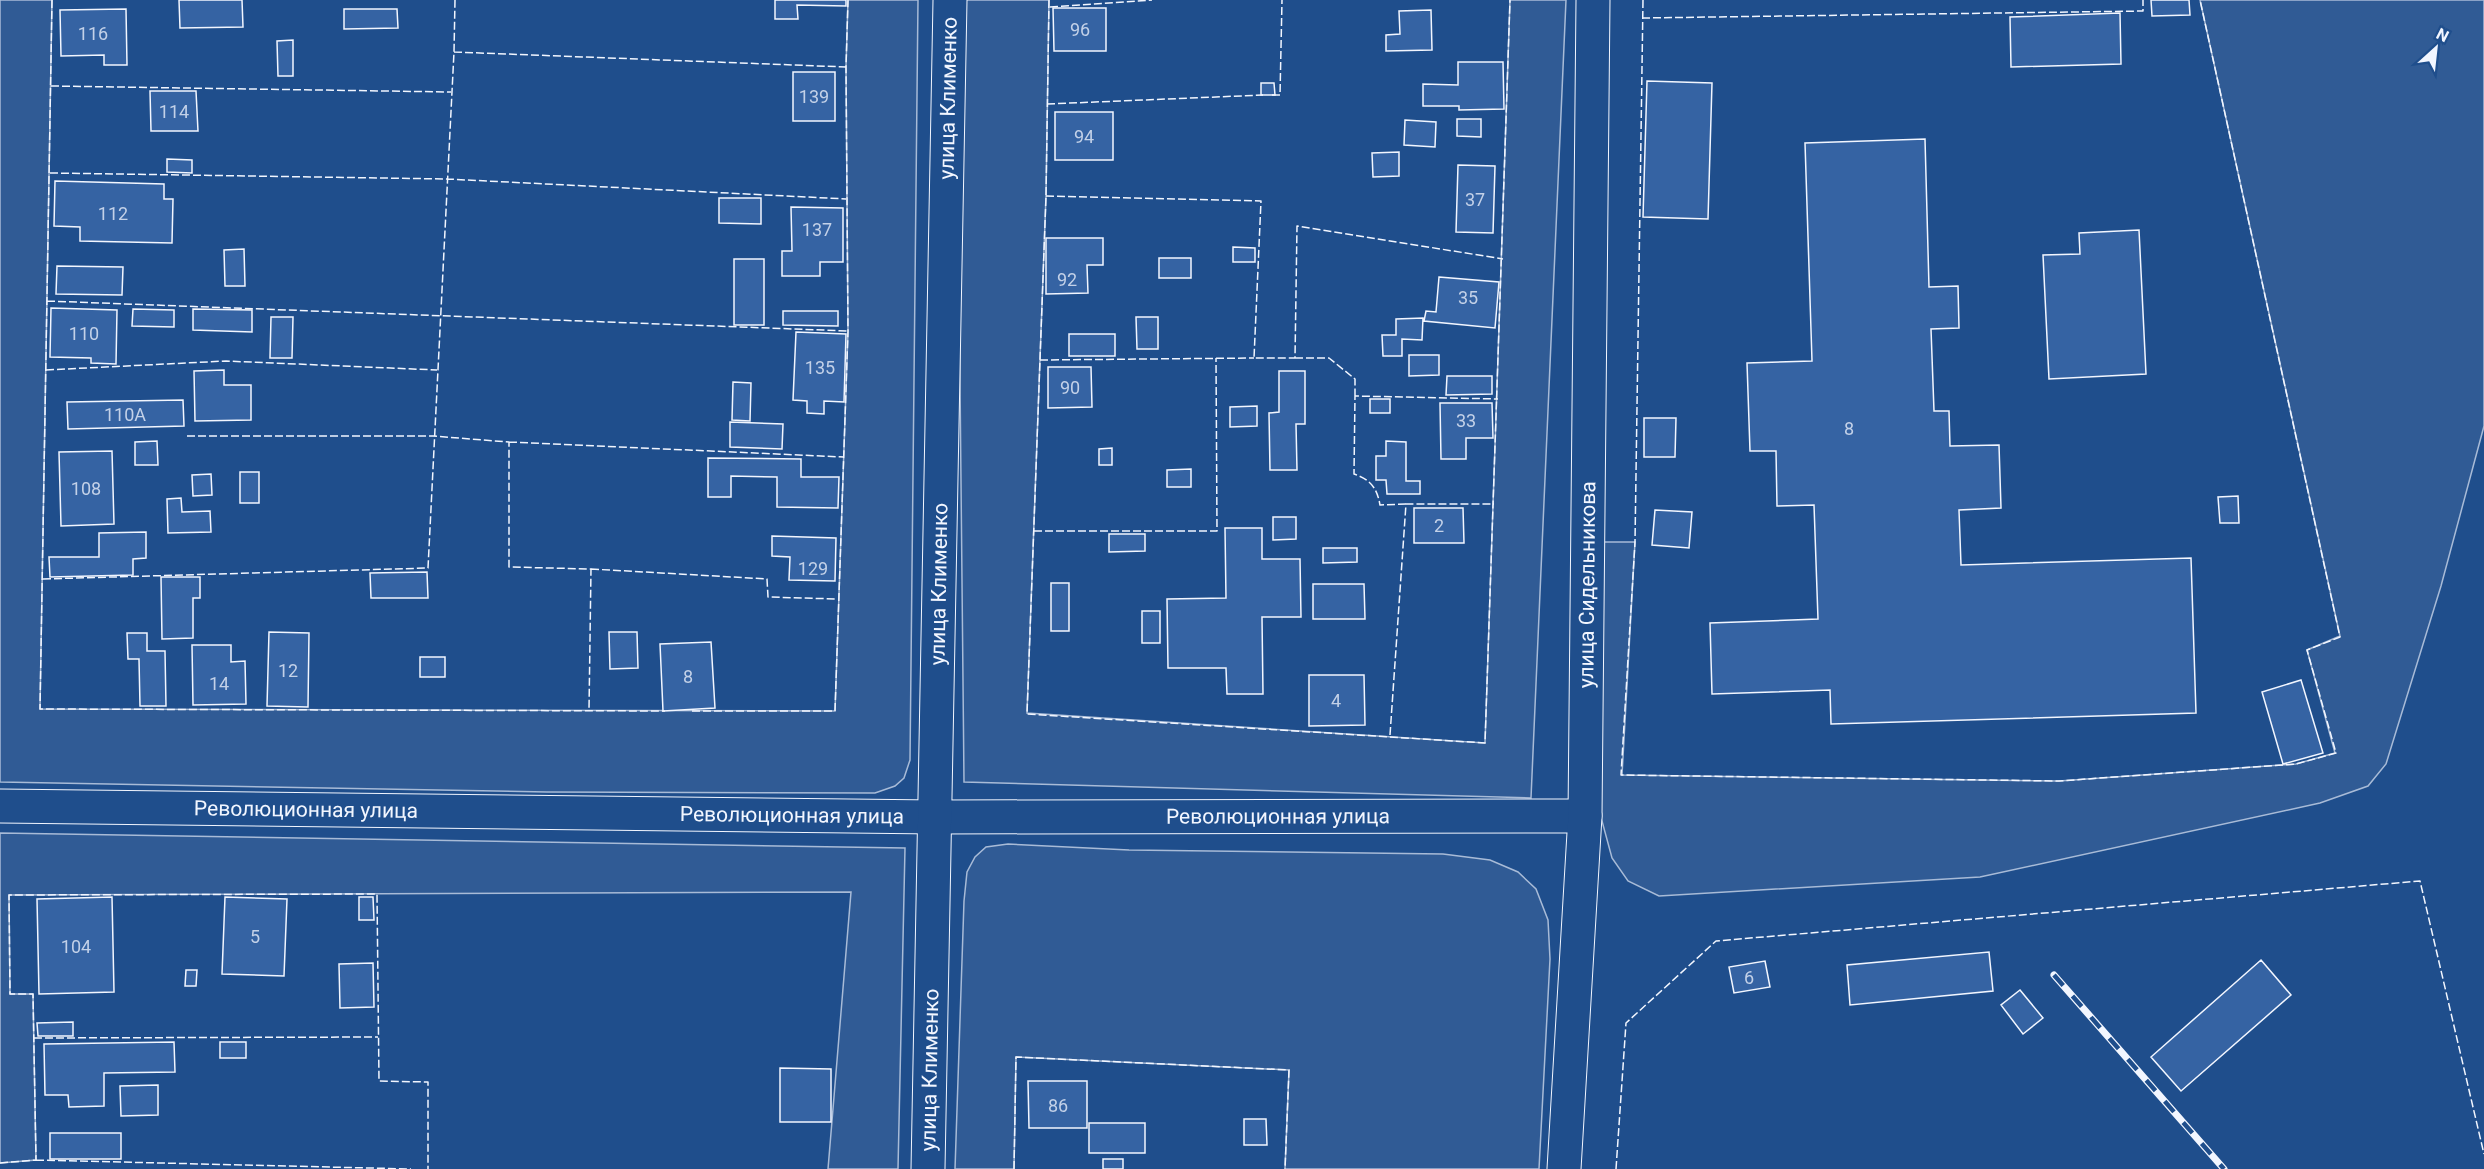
<svg xmlns="http://www.w3.org/2000/svg" width="2484" height="1169" viewBox="0 0 2484 1169" font-family="Roboto,sans-serif">
<style>
.built{fill:#305b95;stroke:#a8bbd7;stroke-width:1.5}
.building{fill:#3563a3;stroke:#f2f6ff;stroke-width:1.5}
.lines{fill:none;stroke-linecap:round;stroke-linejoin:round}
.street-casing{stroke:#f2f6ff;stroke-width:35}
.street{stroke:#1f4e8c;stroke-width:33}
.rail-casing{stroke:#f2f6ff;stroke-width:7}
.rail{stroke:#1f4e8c;stroke-width:4.5;stroke-dasharray:14;stroke-linecap:butt}
.fence{stroke:#f2f6ff;stroke-width:1.5;stroke-dasharray:8 3;stroke-linecap:butt}
.labels{text-anchor:middle;dominant-baseline:central;stroke-width:4.5;stroke-linejoin:round;paint-order:stroke}
.number-label{font-size:18px;fill:#c3d1e8}
.street-label{font-size:21px;fill:#f2f6ff;stroke:#1f4e8c}
</style>
<rect width="100%" height="100%" fill="#1f4e8c"/>
<path class="built" d="M 0,0 L 52,0 L 40,709 L 835,711 L 848,331 L 846,67 L 848,0 L 918,0 L 910,760 L 904,778 L 895,786 L 875,793 L 547,792 L 0,782 Z
M 963,0 L 1049,0 L 1046,196 L 1027,713 L 1485,743 L 1510,0 L 1566,0 L 1531,798 L 964,782 L 958,180 Z
M 2200,0 L 2484,0 L 2484,426 L 2441,586 L 2386,764 L 2368,786 L 2320,803 L 1980,877 L 1659,896 L 1628,881 L 1612,858 L 1599,810 L 1603,542 L 1635,542 L 1622,775 L 2059,781 L 2296,764 L 2335,753 L 2307,650 L 2340,636 Z
M 0,833 L 905,848 L 898,1169 L 828,1169 L 851,892 L 9,895 L 10,994 L 33,994 L 36,1160 L 0,1163 Z
M 1008,844 L 1129,850 L 1443,854 L 1490,860 L 1518,872 L 1536,889 L 1548,920 L 1550,959 L 1539,1169 L 1285,1169 L 1289,1070 L 1016,1057 L 1014,1169 L 955,1169 L 964,901 L 967,872 L 975,857 L 986,847 Z"/>
<path class="building" d="M 179,0 L 242,0 L 243,27 L 180,28 Z
M 775,0 L 846,0 L 846,6 L 797,5 L 798,19 L 775,19 Z
M 2151,0 L 2189,0 L 2190,15 L 2152,16 Z
M 1053,8 L 1106,8 L 1106,51 L 1054,51 Z
M 126,9 L 127,65 L 104,65 L 104,55 L 61,56 L 60,10 Z
M 344,9 L 397,9 L 398,28 L 344,29 Z
M 1431,10 L 1432,50 L 1386,51 L 1386,35 L 1400,34 L 1399,11 Z
M 2120,13 L 2121,64 L 2011,67 L 2010,17 Z
M 293,40 L 293,76 L 278,76 L 277,41 Z
M 1458,62 L 1503,62 L 1504,109 L 1459,110 L 1459,106 L 1423,106 L 1423,84 L 1458,85 Z
M 793,72 L 835,72 L 835,121 L 793,121 Z
M 1647,81 L 1712,83 L 1708,219 L 1643,217 Z
M 1261,83 L 1274,83 L 1275,95 L 1261,95 Z
M 150,91 L 196,91 L 198,131 L 151,131 Z
M 1055,112 L 1113,112 L 1113,160 L 1055,160 Z
M 1457,119 L 1481,119 L 1481,137 L 1457,136 Z
M 1405,120 L 1436,122 L 1435,147 L 1404,145 Z
M 1925,139 L 1929,287 L 1958,286 L 1959,328 L 1931,329 L 1934,411 L 1949,411 L 1950,446 L 1999,445 L 2001,508 L 1959,510 L 1961,565 L 2191,558 L 2196,713 L 1831,724 L 1830,690 L 1712,694 L 1710,623 L 1818,619 L 1814,505 L 1777,506 L 1776,451 L 1750,451 L 1747,363 L 1812,361 L 1805,143 Z
M 1399,152 L 1399,176 L 1373,177 L 1372,153 Z
M 167,159 L 192,160 L 192,173 L 167,172 Z
M 1458,165 L 1495,166 L 1493,233 L 1456,232 Z
M 55,181 L 164,184 L 164,199 L 173,199 L 172,243 L 80,241 L 80,227 L 54,226 Z
M 719,198 L 761,198 L 761,224 L 719,223 Z
M 791,207 L 843,208 L 843,262 L 820,262 L 820,276 L 782,276 L 782,251 L 792,251 Z
M 2139,230 L 2146,374 L 2049,379 L 2043,255 L 2080,254 L 2079,233 Z
M 1046,238 L 1103,238 L 1103,265 L 1087,265 L 1088,293 L 1046,294 Z
M 1233,247 L 1255,248 L 1255,262 L 1233,262 Z
M 244,249 L 245,286 L 225,286 L 224,250 Z
M 1159,258 L 1191,258 L 1191,278 L 1159,278 Z
M 734,259 L 764,259 L 764,325 L 734,325 Z
M 57,266 L 123,267 L 122,295 L 56,294 Z
M 1439,277 L 1499,282 L 1495,328 L 1424,321 L 1426,311 L 1436,312 Z
M 51,308 L 117,310 L 116,364 L 91,363 L 91,358 L 50,357 Z
M 133,309 L 174,310 L 174,327 L 132,326 Z
M 193,309 L 252,310 L 252,332 L 193,330 Z
M 783,311 L 838,311 L 838,326 L 783,325 Z
M 271,317 L 293,317 L 292,358 L 270,358 Z
M 1136,317 L 1158,317 L 1158,349 L 1137,349 Z
M 1423,318 L 1422,340 L 1402,339 L 1402,356 L 1383,356 L 1382,335 L 1396,335 L 1396,319 Z
M 796,332 L 846,334 L 844,402 L 824,401 L 824,414 L 807,413 L 807,401 L 793,400 Z
M 1069,334 L 1115,334 L 1115,356 L 1069,356 Z
M 1409,355 L 1439,355 L 1439,375 L 1409,376 Z
M 1048,367 L 1091,367 L 1092,407 L 1048,408 Z
M 224,370 L 224,385 L 251,385 L 251,420 L 195,421 L 194,371 Z
M 1279,371 L 1305,371 L 1305,424 L 1296,424 L 1297,470 L 1270,470 L 1269,413 L 1279,412 Z
M 1447,376 L 1492,376 L 1492,394 L 1446,395 Z
M 733,382 L 751,383 L 750,421 L 732,420 Z
M 1370,399 L 1390,399 L 1390,413 L 1370,413 Z
M 183,400 L 184,426 L 68,429 L 67,402 Z
M 1440,403 L 1492,403 L 1493,438 L 1466,438 L 1466,459 L 1441,459 Z
M 1257,406 L 1257,426 L 1230,427 L 1230,407 Z
M 1644,418 L 1676,418 L 1675,457 L 1644,457 Z
M 730,422 L 783,424 L 782,449 L 730,447 Z
M 157,441 L 158,465 L 135,465 L 135,442 Z
M 1386,441 L 1406,442 L 1406,481 L 1420,481 L 1420,494 L 1387,494 L 1386,480 L 1376,480 L 1376,456 L 1386,456 Z
M 1112,448 L 1112,465 L 1099,465 L 1099,449 Z
M 112,451 L 114,524 L 61,526 L 59,452 Z
M 708,458 L 801,459 L 801,477 L 839,477 L 838,508 L 777,507 L 777,477 L 731,476 L 731,497 L 708,497 Z
M 1191,469 L 1191,487 L 1167,487 L 1167,470 Z
M 240,472 L 259,472 L 259,503 L 240,503 Z
M 211,474 L 212,495 L 193,496 L 192,475 Z
M 2238,496 L 2239,523 L 2220,523 L 2218,497 Z
M 181,498 L 182,512 L 210,511 L 211,532 L 168,533 L 167,499 Z
M 1414,508 L 1463,508 L 1464,543 L 1414,543 Z
M 1655,510 L 1692,512 L 1689,548 L 1652,545 Z
M 1273,517 L 1296,517 L 1296,539 L 1273,540 Z
M 1225,528 L 1262,528 L 1262,559 L 1300,559 L 1301,617 L 1262,617 L 1263,694 L 1227,694 L 1226,668 L 1168,668 L 1167,599 L 1226,598 Z
M 146,532 L 146,558 L 133,559 L 133,575 L 50,577 L 49,557 L 99,557 L 99,533 Z
M 1109,534 L 1145,534 L 1145,551 L 1109,552 Z
M 772,536 L 836,538 L 835,581 L 789,580 L 790,557 L 772,556 Z
M 1323,548 L 1357,548 L 1357,562 L 1323,563 Z
M 427,572 L 428,598 L 371,598 L 370,573 Z
M 161,577 L 200,577 L 200,598 L 193,598 L 193,638 L 162,639 Z
M 1051,583 L 1069,583 L 1069,631 L 1051,631 Z
M 1313,584 L 1364,584 L 1365,619 L 1313,619 Z
M 1142,611 L 1160,611 L 1160,643 L 1142,643 Z
M 269,632 L 309,633 L 308,707 L 267,706 Z
M 609,632 L 637,632 L 638,668 L 610,669 Z
M 127,633 L 147,633 L 147,651 L 165,651 L 166,706 L 140,706 L 139,659 L 128,659 Z
M 711,642 L 715,708 L 663,711 L 660,644 Z
M 192,645 L 231,645 L 231,662 L 245,661 L 246,704 L 193,705 Z
M 420,657 L 445,657 L 445,677 L 420,677 Z
M 1309,675 L 1364,675 L 1365,725 L 1309,726 Z
M 2301,680 L 2323,753 L 2283,764 L 2262,692 Z
M 112,897 L 114,992 L 39,994 L 37,899 Z
M 225,897 L 287,899 L 284,976 L 222,974 Z
M 359,897 L 373,897 L 374,920 L 359,920 Z
M 1989,952 L 1993,991 L 1850,1005 L 1847,965 Z
M 2261,960 L 2291,995 L 2181,1091 L 2151,1057 Z
M 1765,961 L 1770,987 L 1734,993 L 1729,967 Z
M 373,963 L 374,1007 L 340,1008 L 339,964 Z
M 186,970 L 197,970 L 196,986 L 185,986 Z
M 2020,990 L 2043,1018 L 2023,1034 L 2001,1005 Z
M 73,1022 L 73,1036 L 38,1036 L 37,1023 Z
M 174,1042 L 175,1072 L 104,1073 L 104,1106 L 69,1107 L 68,1095 L 45,1095 L 44,1044 Z
M 220,1042 L 246,1042 L 246,1058 L 220,1058 Z
M 780,1068 L 831,1069 L 831,1122 L 780,1122 Z
M 1028,1081 L 1087,1081 L 1087,1128 L 1029,1128 Z
M 158,1085 L 158,1115 L 121,1116 L 120,1086 Z
M 1244,1119 L 1266,1119 L 1267,1145 L 1244,1145 Z
M 1089,1123 L 1145,1123 L 1145,1153 L 1089,1153 Z
M 50,1133 L 121,1133 L 121,1159 L 50,1159 Z
M 1103,1159 L 1123,1159 L 1123,1169 L 1103,1169 Z"/>
<g class="lines">
<g class="street-casing">
<g id="street">
<path id="s1" d="M 0,806 L 936,817 L 1585,816"/>
<path id="s2" d="M 928,1169 L 950,0"/>
<path id="s3" d="M 1564,1169 L 1585,816 L 1593,0"/>
</g>
</g>
<use href="#street" class="street"/>
<g class="rail-casing">
<path id="rail" d="M 2054,975 L 2224,1169"/>
</g>
<use href="#rail" class="rail"/>
<path class="fence" d="M 52,0 L 40,709 L 665,711
M 1049,0 L 1046,196 L 1027,714 L 1485,743 L 1510,0
M 1643,0 L 1635,542 L 1621,775 L 2059,781 L 2296,764 L 2336,753 L 2307,650 L 2340,637 L 2200,0
M 1050,7 L 1152,0
M 1642,18 L 2143,11 L 2143,0
M 454,52 L 846,67
M 51,86 L 451,92
M 1272,95 L 1280,95 L 1282,0
M 1047,104 L 1263,95
M 50,173 L 447,179 L 846,199
M 1046,196 L 1261,201 L 1254,358 L 1295,358 L 1297,226 L 1503,259
M 47,301 L 848,331
M 1295,358 L 1329,358 L 1355,379 L 1355,396
M 1040,360 L 1254,358
M 46,370 L 226,361 L 437,370
M 187,436 L 433,436 L 509,442 L 509,567 L 591,569 L 589,710
M 509,442 L 844,457
M 1406,504 L 1380,505 C 1377,488 1371,480 1354,474 L 1355,396 L 1498,399
M 1034,531 L 1217,531 L 1216,358
M 591,569 L 767,579 L 768,597 L 837,599
M 43,579 L 428,568 L 454,52 L 455,0
M 692,711 L 835,711 L 848,331 L 846,67 L 848,0
M 1390,735 L 1406,504 L 1494,504
M 34,1038 L 378,1037
M 36,1160 L 411,1169
M 0,1163 L 36,1160 L 33,994 L 10,994 L 9,895 L 377,894 L 379,1081 L 428,1082 L 428,1169
M 1014,1169 L 1016,1057 L 1289,1070 L 1285,1169
M 1616,1169 L 1626,1023 L 1716,941 L 2420,881 L 2484,1154"/>
</g>
<g class="labels">
<g class="number-label">
<text x="1080" y="29">96</text>
<text x="93" y="33">116</text>
<text x="814" y="96">139</text>
<text x="174" y="111">114</text>
<text x="1084" y="136">94</text>
<text x="1475" y="199">37</text>
<text x="113" y="213">112</text>
<text x="817" y="229">137</text>
<text x="1067" y="279">92</text>
<text x="1468" y="297">35</text>
<text x="84" y="333">110</text>
<text x="820" y="367">135</text>
<text x="1070" y="387">90</text>
<text x="125" y="414">110А</text>
<text x="1466" y="420">33</text>
<text x="1849" y="428">8</text>
<text x="86" y="488">108</text>
<text x="1439" y="525">2</text>
<text x="813" y="568">129</text>
<text x="288" y="670">12</text>
<text x="688" y="676">8</text>
<text x="219" y="683">14</text>
<text x="1336" y="700">4</text>
<text x="255" y="936">5</text>
<text x="76" y="946">104</text>
<text x="1749" y="977">6</text>
<text x="1058" y="1105">86</text>
</g>
<g class="street-label">
<text stroke="none"><textPath href="#s2" startOffset="1071">улица Клименко</textPath></text>
<text stroke="none"><textPath href="#s2" startOffset="585">улица Клименко</textPath></text>
<text stroke="none"><textPath href="#s3" startOffset="585">улица Сидельникова</textPath></text>
<text stroke="none"><textPath href="#s1" startOffset="306">Революционная улица</textPath></text>
<text stroke="none"><textPath href="#s1" startOffset="792">Революционная улица</textPath></text>
<text stroke="none"><textPath href="#s1" startOffset="1278">Революционная улица</textPath></text>
<text stroke="none"><textPath href="#s2" startOffset="99">улица Клименко</textPath></text>
</g>
</g>
<g transform="translate(2436 48) rotate(27)" stroke="#1f4e8c" stroke-width="4.5" paint-order="stroke">
<path d="M0-4.5L10 22L0 15L-10 22Z" fill="#f2f6ff"/>
<text y="-9" font-size="16" font-weight="bold" text-anchor="middle" fill="#f2f6ff">N</text>
</g>
</svg>
